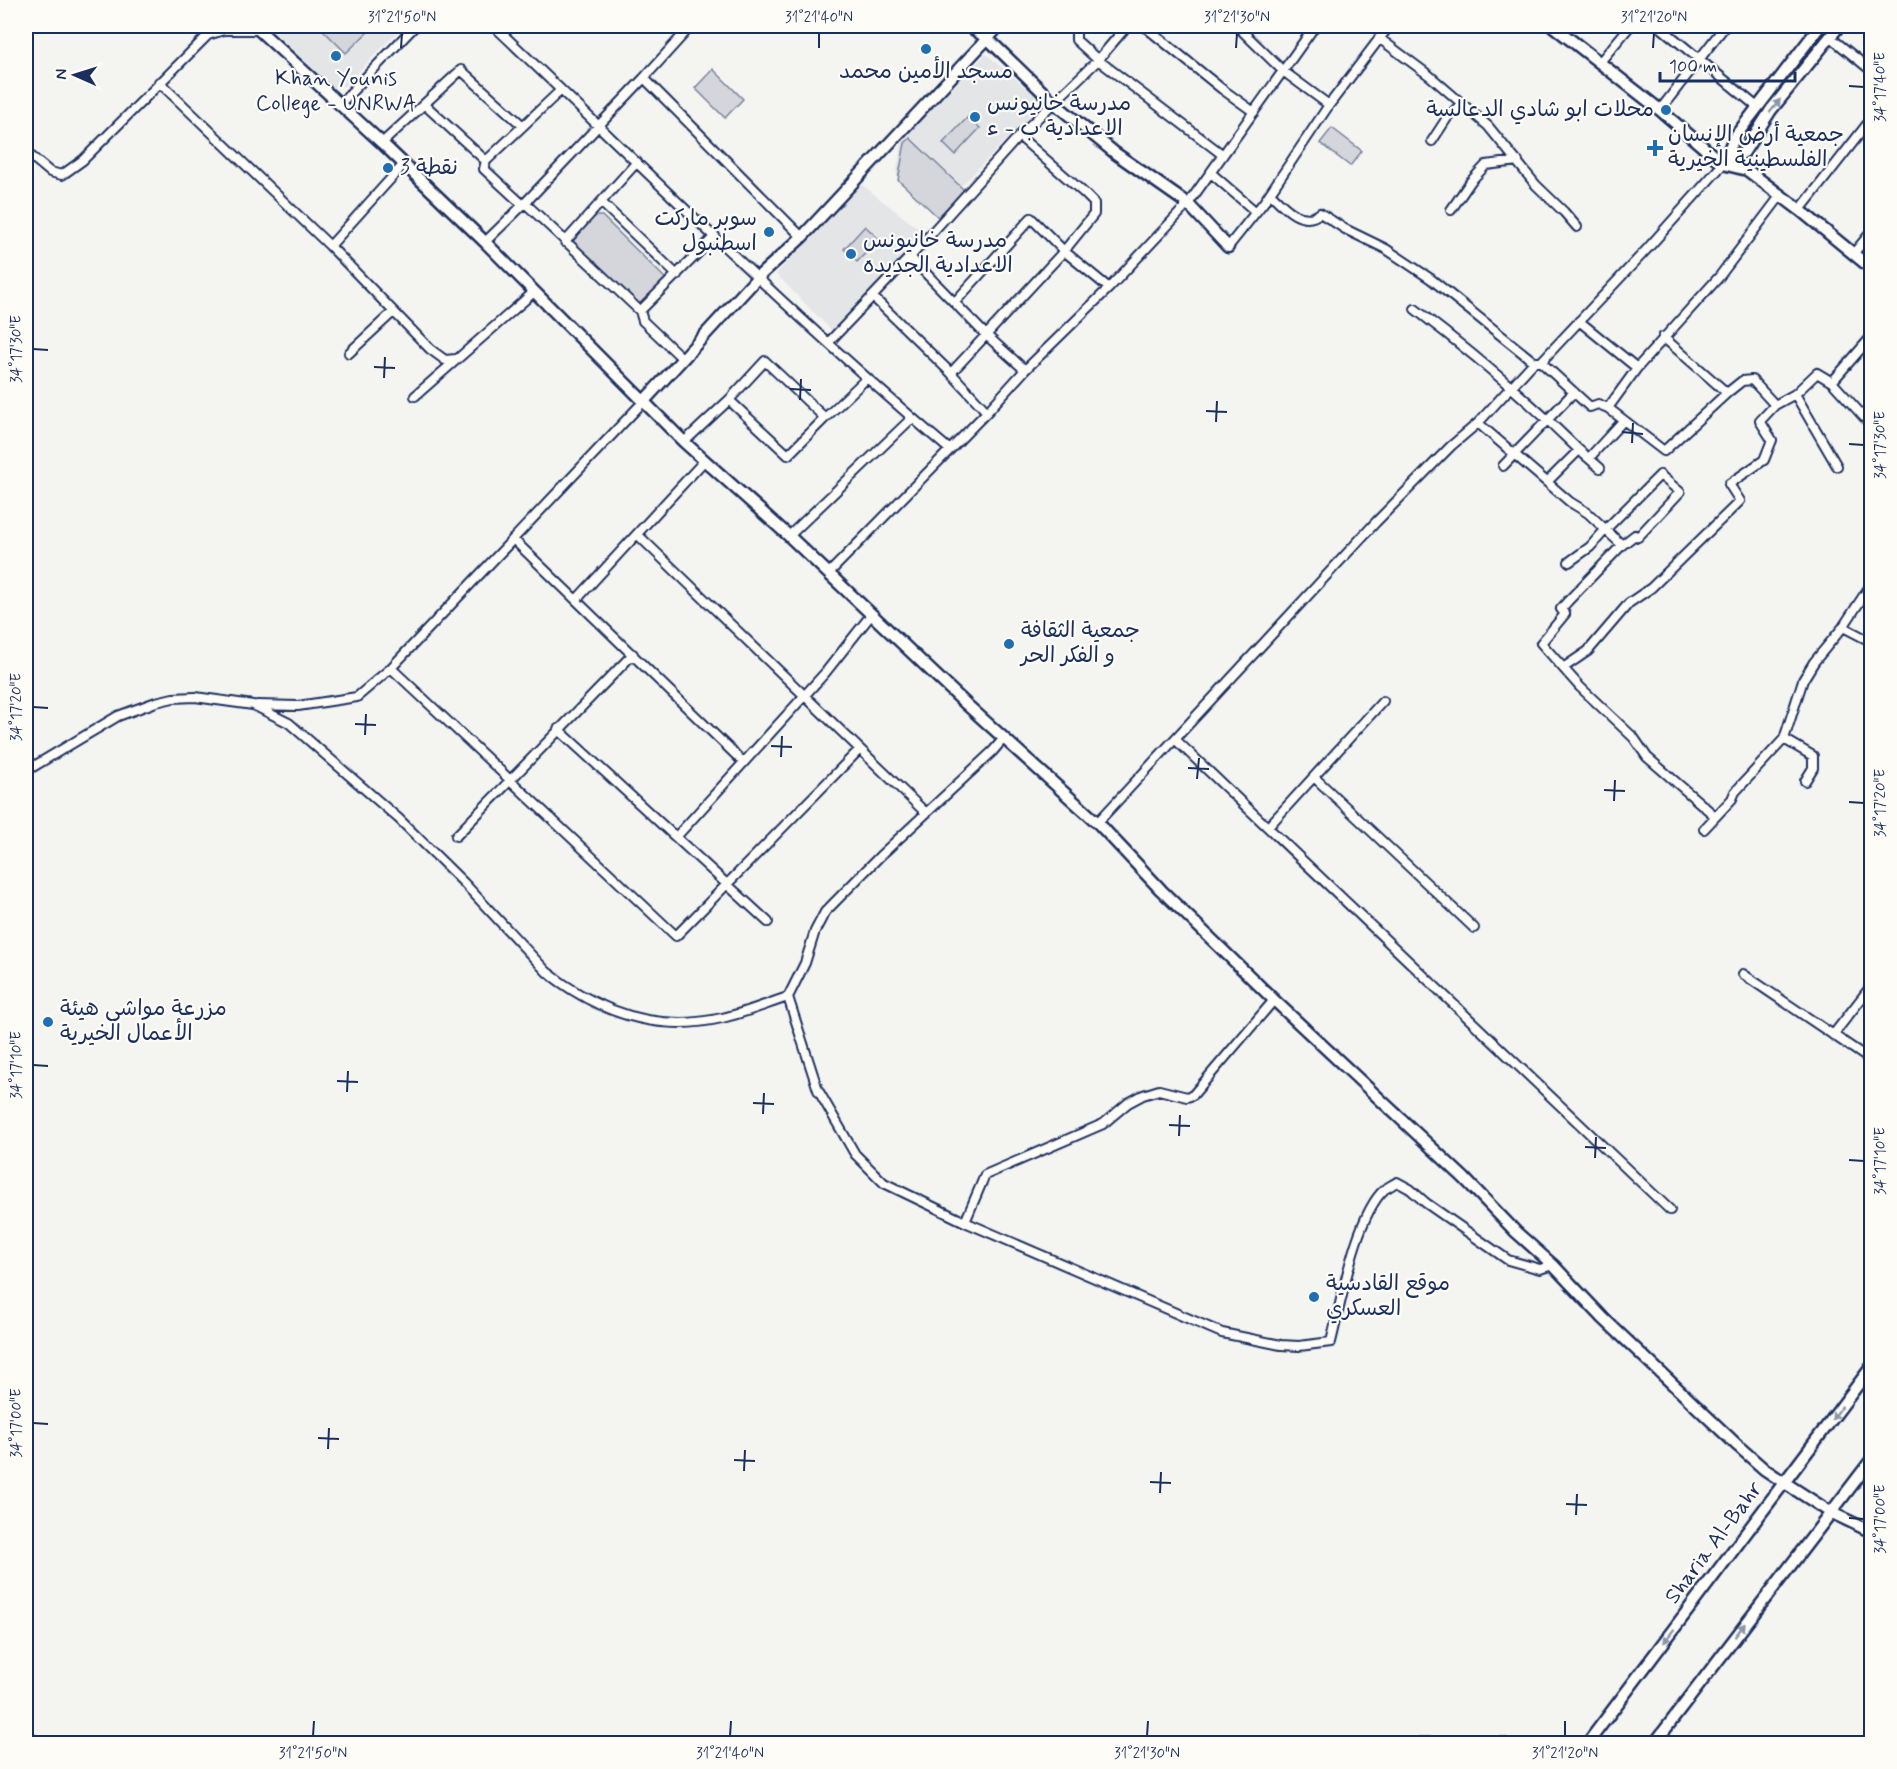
<svg xmlns="http://www.w3.org/2000/svg" width="1897" height="1769" viewBox="0 0 1897 1769" font-family="Mynerve,'Playpen Sans Arabic',sans-serif">
<style>
.built{fill:#e4e5e6}
.green{fill:#d4d6db;stroke:#78829c;stroke-width:1.5}
.lines{fill:none;stroke-linecap:round;stroke-linejoin:round}
.minor-casing{stroke:#1b2f5e;stroke-width:12}
.tertiary-casing{stroke:#1b2f5e;stroke-width:15}
.secondary-casing{stroke:#1b2f5e;stroke-width:15}
.minor{stroke:#fdfcf7;stroke-width:8}
.tertiary{stroke:#fdfcf7;stroke-width:10}
.secondary{stroke:#fdfcf7;stroke-width:10}
.oneway{fill:#8c96aa}
.ticks{fill:none;stroke:#1b2f5e;stroke-width:2}
.poi-dot{fill:#1f6fb2;stroke:#fdfcf7;stroke-width:2}
.labels{text-anchor:middle;dominant-baseline:central;stroke-width:4.5;stroke-linejoin:round;paint-order:stroke}
.poi-label{font-size:22px;fill:#1b2f5e;stroke:#fdfcf7;text-anchor:start}
.street-label{font-size:22px;fill:#1b2f5e;stroke:#fdfcf7}
.neatline{fill:none;stroke:#1b2f5e;stroke-width:2}
.ticks-label{font-size:15px;text-anchor:middle;fill:#1b2f5e}
</style>
<rect width="100%" height="100%" fill="#f4f4f1"/>
<filter id="ink" filterUnits="userSpaceOnUse"><feTurbulence type="fractalNoise" baseFrequency=".0167" numOctaves="2"/><feDisplacementMap in="SourceGraphic" scale="12" xChannelSelector="R" yChannelSelector="G"/><feConvolveMatrix kernelMatrix="1 2 1 2 8 2 1 2 1" color-interpolation-filters="sRGB"/></filter>
<g filter="url(#ink)">
<path class="built" d="M 268,26 L 403,26 L 345,86 L 331,87 Z
M 986,54 L 1043,102 L 936,212 L 896,175 L 903,138 Z
M 861,184 L 924,233 L 835,334 L 776,274 Z"/>
<path class="green" d="M 319,26 L 374,26 L 346,53 Z
M 713,69 L 743,99 L 725,118 L 695,88 Z
M 968,117 L 980,128 L 955,155 L 943,143 Z
M 1332,128 L 1362,151 L 1350,166 L 1320,143 Z
M 910,138 L 964,190 L 938,217 L 898,180 L 905,143 Z
M 594,216 L 602,216 L 666,279 L 642,307 L 572,241 Z
M 865,226 L 879,239 L 857,262 L 844,249 Z"/>
<g class="lines">
<g class="minor-casing">
<path id="minor" d="M 494,26 C 644,168 791,316 950,450
M 1080,26 L 1076,30 L 1076,40 L 1098,60 L 1223,155
M 1144,26 L 1222,89 L 1254,112
M 1237,26 L 1283,71 L 1329,105
M 1659,26 L 1756,106
M 1830,37 L 1872,71
M 1379,38 L 1430,76 L 1488,126 L 1536,185 L 1564,212 L 1577,227
M 1600,62 L 1630,26
M 644,78 L 691,26
M 159,82 L 330,246
M 424,104 L 486,161 L 561,90
M 339,105 L 415,26
M 1660,110 L 1725,26
M 1432,141 L 1447,118 L 1462,103
M 382,143 L 461,70 L 523,126
M 26,152 L 50,172 L 62,175 L 83,160 L 208,35 L 224,30 L 258,30
M 486,161 L 484,169 L 523,205
M 404,164 L 330,246 L 430,349 L 445,360 L 456,359
M 1211,173 L 1256,212
M 1270,193 C 1282,205 1302,228 1320,213 L 1345,229 L 1386,249 L 1431,279 L 1534,362
M 601,202 L 677,275
M 525,203 L 640,311 L 715,236
M 1451,210 L 1471,181 L 1486,165 L 1518,161
M 1800,210 L 1872,118
M 485,242 L 525,203 L 644,78 L 802,237
M 565,242 L 637,162
M 1228,247 L 1264,202 L 1329,105 L 1389,26
M 1853,254 L 1872,231
M 910,257 L 985,334 L 1025,370
M 873,297 L 951,373 L 987,412
M 955,302 L 1031,218 L 1064,251 L 1109,288
M 1415,309 C 1473,353 1527,399 1579,450
M 640,311 L 643,321 L 682,358
M 1579,321 L 1637,368
M 1663,337 L 1727,393
M 829,342 L 910,257 L 1019,136 L 1098,60 L 1127,26
M 349,353 L 393,312
M 1541,362 L 1590,407 L 1598,404 L 1608,408 L 1664,451 L 1727,393 L 1742,381 L 1752,380 L 1775,405 L 1795,394 L 1817,373 L 1832,382 L 1872,336
M 951,373 L 1064,251 L 1094,214 L 1094,203 L 1084,193 L 1019,136
M 1832,382 L 1872,426
M 1795,394 L 1837,466
M 415,396 L 534,292
M 729,400 L 788,455 L 825,418
M 1608,408 L 1637,368 L 1719,277 L 1781,195
M 1478,423 L 1570,502 L 1588,513 L 1622,545
M 684,442 L 729,400 L 765,361 L 825,418 L 867,378
M 1589,458 L 1623,421
M 1503,466 L 1574,392
M 1548,481 L 1579,450 L 1600,468
M 637,534 L 926,813
M 789,536 L 912,418
M 513,539 L 743,762
M 1569,562 L 1590,547 L 1606,529 L 1660,475 L 1680,492 L 1638,537 L 1635,535 L 1622,545 L 1568,601 L 1561,609 L 1565,614 L 1541,643 L 1580,687 L 1634,738 L 1647,757 L 1715,816
M 828,574 L 987,412 L 1025,370 L 1109,288 L 1188,204 L 1315,26
M 578,598 L 705,460
M 1843,627 L 1872,642
M 391,668 L 676,936 L 860,749
M 1563,668 L 1588,651 L 1629,603 L 1651,588 L 1740,501 L 1729,484 L 1764,460 L 1772,440 L 1760,421 L 1775,405
M 257,705 L 298,706 L 357,697 L 391,668 L 644,401
M 558,729 L 768,922
M 1178,742 L 1670,1210
M 26,771 L 118,716 L 156,702 L 173,698 L 195,697 L 253,705 L 289,723 L 399,819 L 464,883 L 547,972 C 598,1012 657,1033 722,1018 C 745,1013 766,1004 788,997 L 805,963 L 815,931 L 825,912 L 880,856 L 993,751 L 1004,738
M 1314,777 L 1474,928
M 1805,781 L 1813,768 L 1813,756 L 1784,739 L 1803,680 L 1814,662 L 1843,627 L 1872,583
M 1097,823 L 1376,522 L 1451,446 L 1478,423 L 1534,362 L 1541,362 L 1648,248 L 1723,164
M 1268,827 L 1383,701
M 1704,829 L 1732,799 L 1735,792 L 1784,739
M 456,836 L 633,654
M 676,837 L 825,673 L 871,615
M 1743,974 L 1872,1061
M 788,997 L 818,1090 L 855,1154 L 884,1183 L 965,1222 L 1222,1333 L 1281,1345 L 1299,1346 L 1331,1342 C 1341,1303 1356,1214 1385,1189 C 1389,1187 1393,1184 1397,1182 L 1410,1189 L 1426,1203 L 1508,1260 L 1540,1269 L 1553,1265
M 1833,1035 L 1872,985
M 965,1222 L 985,1175 L 1103,1124 L 1128,1103 L 1143,1095 L 1159,1090 L 1187,1097 L 1193,1095 L 1274,1000"/>
</g>
<g class="tertiary-casing">
<path id="tertiary" d="M 251,26 L 259,30 L 382,143 L 485,242 L 684,442 L 789,536 L 966,704 L 1100,825 L 1161,890 L 1274,1000 L 1464,1178 L 1516,1232 L 1553,1265 L 1603,1318 L 1738,1446 L 1764,1469 L 1785,1483 L 1830,1512 L 1872,1532
M 969,26 L 987,38 L 1053,102 L 1115,153 L 1188,204 L 1228,247
M 1553,26 L 1660,110 L 1723,164 L 1747,170 L 1800,210 L 1872,269
M 1723,164 L 1744,152 L 1771,110 L 1839,26
M 1723,164 L 1734,138 L 1820,26
M 644,401 L 758,277 L 802,237 L 999,26
M 1419,1744 L 1503,1744"/>
</g>
<g class="secondary-casing">
<path id="secondary" d="M 26,1734 L 35,1744
M 1587,1744 L 1872,1366
M 1654,1744 L 1872,1459"/>
</g>
<use href="#minor" class="minor"/>
<use href="#tertiary" class="tertiary"/>
<use href="#secondary" class="secondary"/>
</g>
<defs><path id="oneway-solid" d="M-6-.8H1V-3.2L6.5 0L1 3.2V.8H-6Z" transform="scale(1.5)"/></defs>
<g class="oneway">
<use href="#oneway-solid" transform="translate(1775 106) rotate(-52)"/>
<use href="#oneway-solid" transform="translate(1837 1413) rotate(127)"/>
<use href="#oneway-solid" transform="translate(1740 1630) rotate(-53)"/>
<use href="#oneway-solid" transform="translate(1669 1636) rotate(127)"/>
</g>
</g>
<path class="ticks" d="M 401,48 L 402,33M 819,48 L 819,33M 1236,48 L 1237,33M 1653,48 L 1654,33M 1849,86 L 1864,87M 33,349 L 48,350M 374,367 L 395,368M 384,378 L 385,357M 790,389 L 811,390M 800,400 L 801,379M 1206,411 L 1227,412M 1216,422 L 1217,401M 1622,432 L 1643,434M 1632,443 L 1633,423M 1849,444 L 1864,445M 33,707 L 48,708M 355,724 L 376,725M 365,735 L 366,714M 771,746 L 792,747M 781,757 L 782,736M 1188,768 L 1209,769M 1197,779 L 1199,758M 1604,790 L 1625,791M 1614,801 L 1615,780M 1849,802 L 1864,803M 33,1065 L 48,1066M 337,1081 L 358,1082M 347,1092 L 348,1071M 753,1103 L 774,1104M 763,1114 L 764,1093M 1169,1125 L 1190,1126M 1179,1136 L 1180,1115M 1585,1147 L 1606,1148M 1595,1158 L 1596,1137M 1849,1160 L 1864,1161M 33,1423 L 48,1424M 318,1438 L 339,1439M 328,1449 L 329,1428M 734,1460 L 755,1461M 744,1471 L 745,1450M 1150,1482 L 1171,1483M 1160,1493 L 1161,1472M 1566,1504 L 1587,1505M 1576,1515 L 1577,1494M 1849,1518 L 1864,1519M 313,1736 L 314,1721M 730,1736 L 731,1721M 1147,1736 L 1148,1721M 1565,1736 L 1565,1721"/>
<g class="poi-dot">
<circle cx="926" cy="49" r="6"/>
<circle cx="336" cy="56" r="6"/>
<circle cx="1666" cy="110" r="6"/>
<circle cx="975" cy="117" r="6"/>
<path d="M1652 139h6v6h6v6h-6v6h-6v-6h-6v-6h6z"/>
<circle cx="388" cy="168" r="6"/>
<circle cx="769" cy="232" r="6"/>
<circle cx="851" cy="254" r="6"/>
<circle cx="1009" cy="644" r="6"/>
<circle cx="48" cy="1022" r="6"/>
<circle cx="1314" cy="1297" r="6"/>
</g>
<g class="labels">
<g class="poi-label">
<text x="926" y="72" text-anchor="middle">مسجد الأمين محمد</text>
<text x="336" y="79" text-anchor="middle">Khan Younis<tspan x="336" dy="25">College - UNRWA</tspan></text>
<text x="987" y="104">مدرسة خانيونس<tspan x="987" dy="25">الاعدادية ب - ء</tspan></text>
<text x="1654" y="110" text-anchor="end">محلات ابو شادي الدعالسة</text>
<text x="1668" y="135">جمعية أرض الإنسان<tspan x="1668" dy="25">الفلسطينية الخيرية</tspan></text>
<text x="400" y="168">نقطة 3</text>
<text x="757" y="219" text-anchor="end">سوبر ماركت<tspan x="757" dy="25">اسطنبول</tspan></text>
<text x="863" y="241">مدرسة خانيونس<tspan x="863" dy="25">الاعدادية الجديده</tspan></text>
<text x="1021" y="631">جمعية الثقافة<tspan x="1021" dy="25">و الفكر الحر</tspan></text>
<text x="60" y="1009">مزرعة مواشي هيئة<tspan x="60" dy="25">الأعمال الخيرية</tspan></text>
<text x="1326" y="1284">موقع القادسية<tspan x="1326" dy="25">العسكري</tspan></text>
</g>
<g class="street-label">
<text transform="translate(1714 1543) rotate(-53)">Sharia Al-Bahr</text>
</g>
</g>
<rect width="1897" height="1769" fill="none" stroke="#fdfcf7" stroke-width="66"/>
<g transform="translate(75 75) rotate(273)" stroke="#fdfcf7" stroke-width="4.5" paint-order="stroke">
<path d="M0-4.5L10 22L0 15L-10 22Z" fill="#1b2f5e"/>
<text y="-9" font-size="16" font-weight="bold" text-anchor="middle" fill="#1b2f5e">N</text>
</g>
<path d="M1660 72v9h135v-9" fill="none" stroke="#1b2f5e" stroke-width="3"/>
<text x="1669" y="72" font-size="18" fill="#1b2f5e" stroke="#fdfcf7" stroke-width="4.5" paint-order="stroke">100 m</text>
<rect x="33" y="33" width="1831" height="1703" class="neatline"/>
<g class="ticks-label">
<text x="402" y="22">31°21'50"N</text>
<text x="819" y="22">31°21'40"N</text>
<text x="1237" y="22">31°21'30"N</text>
<text x="1654" y="22">31°21'20"N</text>
<text transform="translate(1880 87) rotate(-90)" y="5">34°17'40"E</text>
<text transform="translate(16 349) rotate(-90)" y="5">34°17'30"E</text>
<text transform="translate(1880 445) rotate(-90)" y="5">34°17'30"E</text>
<text transform="translate(16 707) rotate(-90)" y="5">34°17'20"E</text>
<text transform="translate(1880 803) rotate(-90)" y="5">34°17'20"E</text>
<text transform="translate(16 1065) rotate(-90)" y="5">34°17'10"E</text>
<text transform="translate(1880 1161) rotate(-90)" y="5">34°17'10"E</text>
<text transform="translate(16 1423) rotate(-90)" y="5">34°17'00"E</text>
<text transform="translate(1880 1519) rotate(-90)" y="5">34°17'00"E</text>
<text x="313" y="1758">31°21'50"N</text>
<text x="730" y="1758">31°21'40"N</text>
<text x="1147" y="1758">31°21'30"N</text>
<text x="1565" y="1758">31°21'20"N</text>
</g>
</svg>
